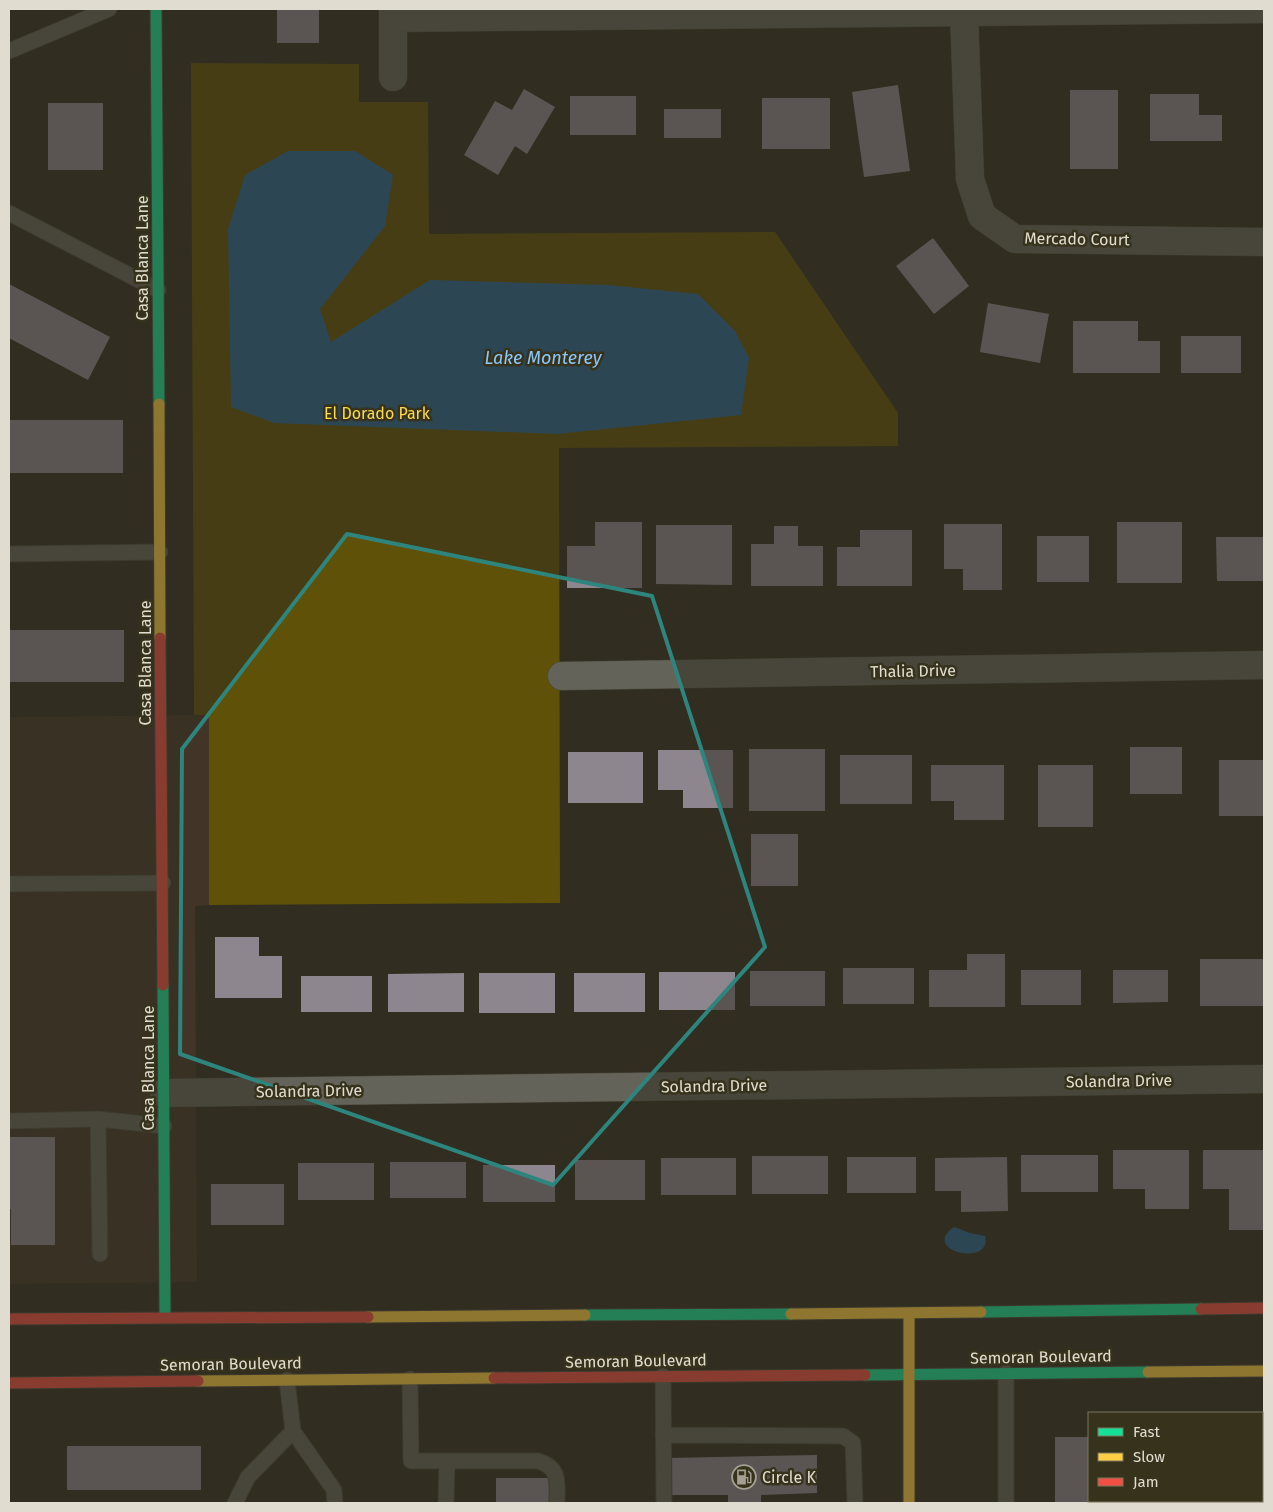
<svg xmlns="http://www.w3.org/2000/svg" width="1273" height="1512" viewBox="0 0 1273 1512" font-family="'Fira Sans',sans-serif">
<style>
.commercial{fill:#423528}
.green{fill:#5f5107}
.water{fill:#296590}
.building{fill:#8d868e}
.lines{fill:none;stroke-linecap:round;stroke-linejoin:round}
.lane-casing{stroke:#4c4a3e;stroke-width:17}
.street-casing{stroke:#4c4a3e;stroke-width:29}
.fast-casing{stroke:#4c4a3e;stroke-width:13}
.slow-casing{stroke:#4c4a3e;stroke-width:13}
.jam-casing{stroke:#4c4a3e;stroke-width:13}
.lane{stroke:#646359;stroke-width:15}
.street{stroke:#646359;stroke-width:28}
.fast{stroke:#16e098;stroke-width:11}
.slow{stroke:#ffcf43;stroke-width:11}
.jam{stroke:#f24e42;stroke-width:11}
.marked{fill:none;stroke:#2e857d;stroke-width:4;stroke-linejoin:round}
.labels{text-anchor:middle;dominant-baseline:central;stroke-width:5;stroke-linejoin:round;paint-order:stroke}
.street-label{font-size:16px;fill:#e0ddd0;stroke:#37321b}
.park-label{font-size:16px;fill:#fadc4e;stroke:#37321b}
.poi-label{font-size:16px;fill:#e0ddd0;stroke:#37321b;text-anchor:start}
.water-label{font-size:18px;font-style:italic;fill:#8bc7f9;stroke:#37321b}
</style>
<rect width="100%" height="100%" fill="#312e21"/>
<path class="commercial" d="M 209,715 L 209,905 L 195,906 L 197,1282 L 9,1284 L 9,717 Z"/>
<path class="green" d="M 191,63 L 359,64 L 359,102 L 428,102 L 429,234 L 775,232 L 898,413 L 898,446 L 559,448 L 560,903 L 209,905 L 209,715 L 194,715 Z"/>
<path class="water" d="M 288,151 L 355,151 L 393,175 L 385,226 L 320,309 L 331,342 L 430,280 L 608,285 L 698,294 L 735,331 L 749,358 L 741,415 L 557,434 L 274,423 L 231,407 L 228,229 L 245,175 Z
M 954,1227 L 970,1233 L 985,1236 C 993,1268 919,1251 954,1227 Z"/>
<path class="building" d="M 277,9 L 319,9 L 319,43 L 277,43 Z
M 898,85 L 910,171 L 864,177 L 852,92 Z
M 524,89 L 555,107 L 527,154 L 515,146 L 498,175 L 464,155 L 495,101 L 512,110 Z
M 1070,90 L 1118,90 L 1118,169 L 1070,169 Z
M 1150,94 L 1199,94 L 1199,115 L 1222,115 L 1222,141 L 1150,141 Z
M 570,96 L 636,96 L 636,135 L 570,135 Z
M 762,98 L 830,98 L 830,149 L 762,149 Z
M 48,103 L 103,103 L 103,170 L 48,170 Z
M 664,109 L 721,109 L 721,138 L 664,138 Z
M 933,238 L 969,286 L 934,314 L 896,266 Z
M 9,284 L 110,337 L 88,380 L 9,338 Z
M 988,303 L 1049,314 L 1040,363 L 980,352 Z
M 1073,321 L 1138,321 L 1138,341 L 1160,341 L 1160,373 L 1073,373 Z
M 1181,336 L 1241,336 L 1241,373 L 1181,373 Z
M 9,420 L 123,420 L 123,473 L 9,473 Z
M 595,522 L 642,522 L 642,588 L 567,588 L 567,546 L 595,546 Z
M 1117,522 L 1182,522 L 1182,583 L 1117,583 Z
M 944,524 L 1002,524 L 1002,590 L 963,590 L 963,569 L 944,569 Z
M 656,525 L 732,525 L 732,585 L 656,584 Z
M 774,526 L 798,526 L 798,546 L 823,546 L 823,586 L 751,586 L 751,544 L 774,544 Z
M 860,530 L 912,530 L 912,586 L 837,586 L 837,547 L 860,547 Z
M 1037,536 L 1089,536 L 1089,582 L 1037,582 Z
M 1216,537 L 1264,537 L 1264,581 L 1217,581 Z
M 9,630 L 124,630 L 124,682 L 9,682 Z
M 1130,747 L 1182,747 L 1182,794 L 1130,794 Z
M 749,749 L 825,749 L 825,811 L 749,811 Z
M 658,750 L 733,750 L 733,808 L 683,808 L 683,790 L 658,790 Z
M 568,752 L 643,752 L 643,803 L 568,803 Z
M 840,755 L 912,755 L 912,804 L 840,804 Z
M 1219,760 L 1264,760 L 1264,816 L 1219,816 Z
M 931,765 L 1004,765 L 1004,820 L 954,820 L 954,801 L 931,801 Z
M 1038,765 L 1093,765 L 1093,827 L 1038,827 Z
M 751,834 L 798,834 L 798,886 L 751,886 Z
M 215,937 L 259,937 L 259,956 L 282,956 L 282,998 L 215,998 Z
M 967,954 L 1005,954 L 1005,1007 L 929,1007 L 929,970 L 967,970 Z
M 1200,959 L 1264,959 L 1264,1006 L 1200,1006 Z
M 843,968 L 914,968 L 914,1004 L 843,1004 Z
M 1021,970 L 1081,970 L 1081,1005 L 1021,1005 Z
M 1113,970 L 1168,970 L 1168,1002 L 1113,1003 Z
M 750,971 L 825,971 L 825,1006 L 750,1006 Z
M 659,972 L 735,972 L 735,1010 L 659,1010 Z
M 464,973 L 464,1012 L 388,1012 L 388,974 Z
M 479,973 L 555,973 L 555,1013 L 479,1013 Z
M 574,973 L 645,973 L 645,1012 L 574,1012 Z
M 301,976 L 372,976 L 372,1012 L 301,1012 Z
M 9,1137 L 55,1137 L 55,1245 L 11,1245 L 11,1209 L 9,1209 Z
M 1113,1150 L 1189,1150 L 1189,1209 L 1145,1209 L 1145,1189 L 1113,1189 Z
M 1203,1150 L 1264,1150 L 1264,1230 L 1229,1230 L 1229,1189 L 1203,1189 Z
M 1021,1155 L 1098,1155 L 1098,1192 L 1021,1192 Z
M 752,1156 L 828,1156 L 828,1194 L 752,1194 Z
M 847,1157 L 916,1157 L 916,1193 L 847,1193 Z
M 1007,1157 L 1008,1211 L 961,1212 L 961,1191 L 935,1191 L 935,1158 Z
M 661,1158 L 736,1158 L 736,1195 L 661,1195 Z
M 575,1160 L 645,1160 L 645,1200 L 575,1200 Z
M 390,1162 L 466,1162 L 466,1198 L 390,1198 Z
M 298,1163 L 374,1163 L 374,1200 L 298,1200 Z
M 483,1165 L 555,1165 L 555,1202 L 483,1202 Z
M 211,1184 L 284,1184 L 284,1225 L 211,1225 Z
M 1055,1437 L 1089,1437 L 1089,1501 L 1095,1501 L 1095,1503 L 1055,1503 Z
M 67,1446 L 201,1446 L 201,1490 L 67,1490 Z
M 817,1455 L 817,1493 L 761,1495 L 761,1503 L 728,1503 L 728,1495 L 671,1495 L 670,1458 Z
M 496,1478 L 552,1478 L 551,1503 L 496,1503 Z"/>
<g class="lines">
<g class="lane-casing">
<path id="lane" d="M 9,51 L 109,9
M 9,213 L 158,290
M 9,554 L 160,552
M 9,884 L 163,883
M 98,1119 L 100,1254
M 9,1121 L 98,1119 L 164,1126
M 1006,1373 L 1006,1503
M 663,1376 L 664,1503
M 410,1379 L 411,1461 L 538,1461 C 561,1468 557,1483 557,1503
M 287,1380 L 293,1431 L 334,1490 L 335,1503
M 663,1435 L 843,1436 L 853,1443 L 855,1503
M 235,1503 L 248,1477 L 293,1431
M 446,1503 L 447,1461"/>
</g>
<g class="street-casing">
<path id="street" d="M 393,9 L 393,77
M 964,12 L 970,179 L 982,216 L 1015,239 L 1264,242
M 393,18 L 1264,9
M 562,676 L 1264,665
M 164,1093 L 1264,1079"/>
</g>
<g class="fast-casing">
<path id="fast" d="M 156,9 L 159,404
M 163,985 L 165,1317
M 981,1312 L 1201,1309
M 585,1315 L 791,1314
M 865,1375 L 1148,1372"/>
</g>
<g class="slow-casing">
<path id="slow" d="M 159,404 L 160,638
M 909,1313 L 909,1503
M 791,1314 L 981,1312
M 368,1317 L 585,1315
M 1148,1372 L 1264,1371
M 198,1381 L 494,1378"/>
</g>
<g class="jam-casing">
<path id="jam" d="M 160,638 L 163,985
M 1201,1309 L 1264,1308
M 9,1319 L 368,1317
M 494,1378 L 865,1375
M 9,1383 L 198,1381"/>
</g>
<use href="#lane" class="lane"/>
<use href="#street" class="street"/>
<use href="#fast" class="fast"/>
<use href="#slow" class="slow"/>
<use href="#jam" class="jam"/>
</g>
<path d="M0 0H1273V1512H0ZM 347,534 L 652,596 L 765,947 L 553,1185 L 180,1054 L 182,749 Z" fill="#312e21" fill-opacity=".55" fill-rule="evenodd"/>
<path class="marked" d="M 347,534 L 652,596 L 765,947 L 553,1185 L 180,1054 L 182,749 Z"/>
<defs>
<g id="fuel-ring" transform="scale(1.25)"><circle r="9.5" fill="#37321b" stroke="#a3a093" stroke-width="1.5"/><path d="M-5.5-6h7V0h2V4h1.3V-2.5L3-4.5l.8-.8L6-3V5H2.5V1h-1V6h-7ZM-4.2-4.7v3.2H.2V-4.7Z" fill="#a3a093"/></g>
</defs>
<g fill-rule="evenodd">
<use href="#fuel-ring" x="744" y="1477"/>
</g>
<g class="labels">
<g class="street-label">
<text transform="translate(1077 239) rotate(1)">Mercado Court</text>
<text transform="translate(142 258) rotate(-90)">Casa Blanca Lane</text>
<text transform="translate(145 663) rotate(-90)">Casa Blanca Lane</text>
<text transform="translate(913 671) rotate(-1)">Thalia Drive</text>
<text transform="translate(148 1068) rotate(-90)">Casa Blanca Lane</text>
<text transform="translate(1119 1081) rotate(-1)">Solandra Drive</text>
<text transform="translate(714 1086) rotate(-1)">Solandra Drive</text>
<text transform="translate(309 1091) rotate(-1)">Solandra Drive</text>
<text transform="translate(1041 1357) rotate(-1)">Semoran Boulevard</text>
<text transform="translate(636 1361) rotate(-1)">Semoran Boulevard</text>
<text transform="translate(231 1364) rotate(-1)">Semoran Boulevard</text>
</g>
<g class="park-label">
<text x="377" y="413">El Dorado Park</text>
</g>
<g class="poi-label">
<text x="762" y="1477">Circle K</text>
</g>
<g class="water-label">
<text x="543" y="358">Lake Monterey</text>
</g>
</g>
<rect width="1273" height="1512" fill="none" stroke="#e0ddd0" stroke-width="20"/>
<rect x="1088" y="1412" width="175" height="90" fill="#37321b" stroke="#7b7663"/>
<rect x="1098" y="1428" width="25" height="8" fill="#16e098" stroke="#7b7663"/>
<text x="1133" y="1437" font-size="15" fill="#e0ddd0">Fast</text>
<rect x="1098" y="1453" width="25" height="8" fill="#ffcf43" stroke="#7b7663"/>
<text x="1133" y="1462" font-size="15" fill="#e0ddd0">Slow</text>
<rect x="1098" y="1478" width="25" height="8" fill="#f24e42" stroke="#7b7663"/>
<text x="1133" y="1487" font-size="15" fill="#e0ddd0">Jam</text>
</svg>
